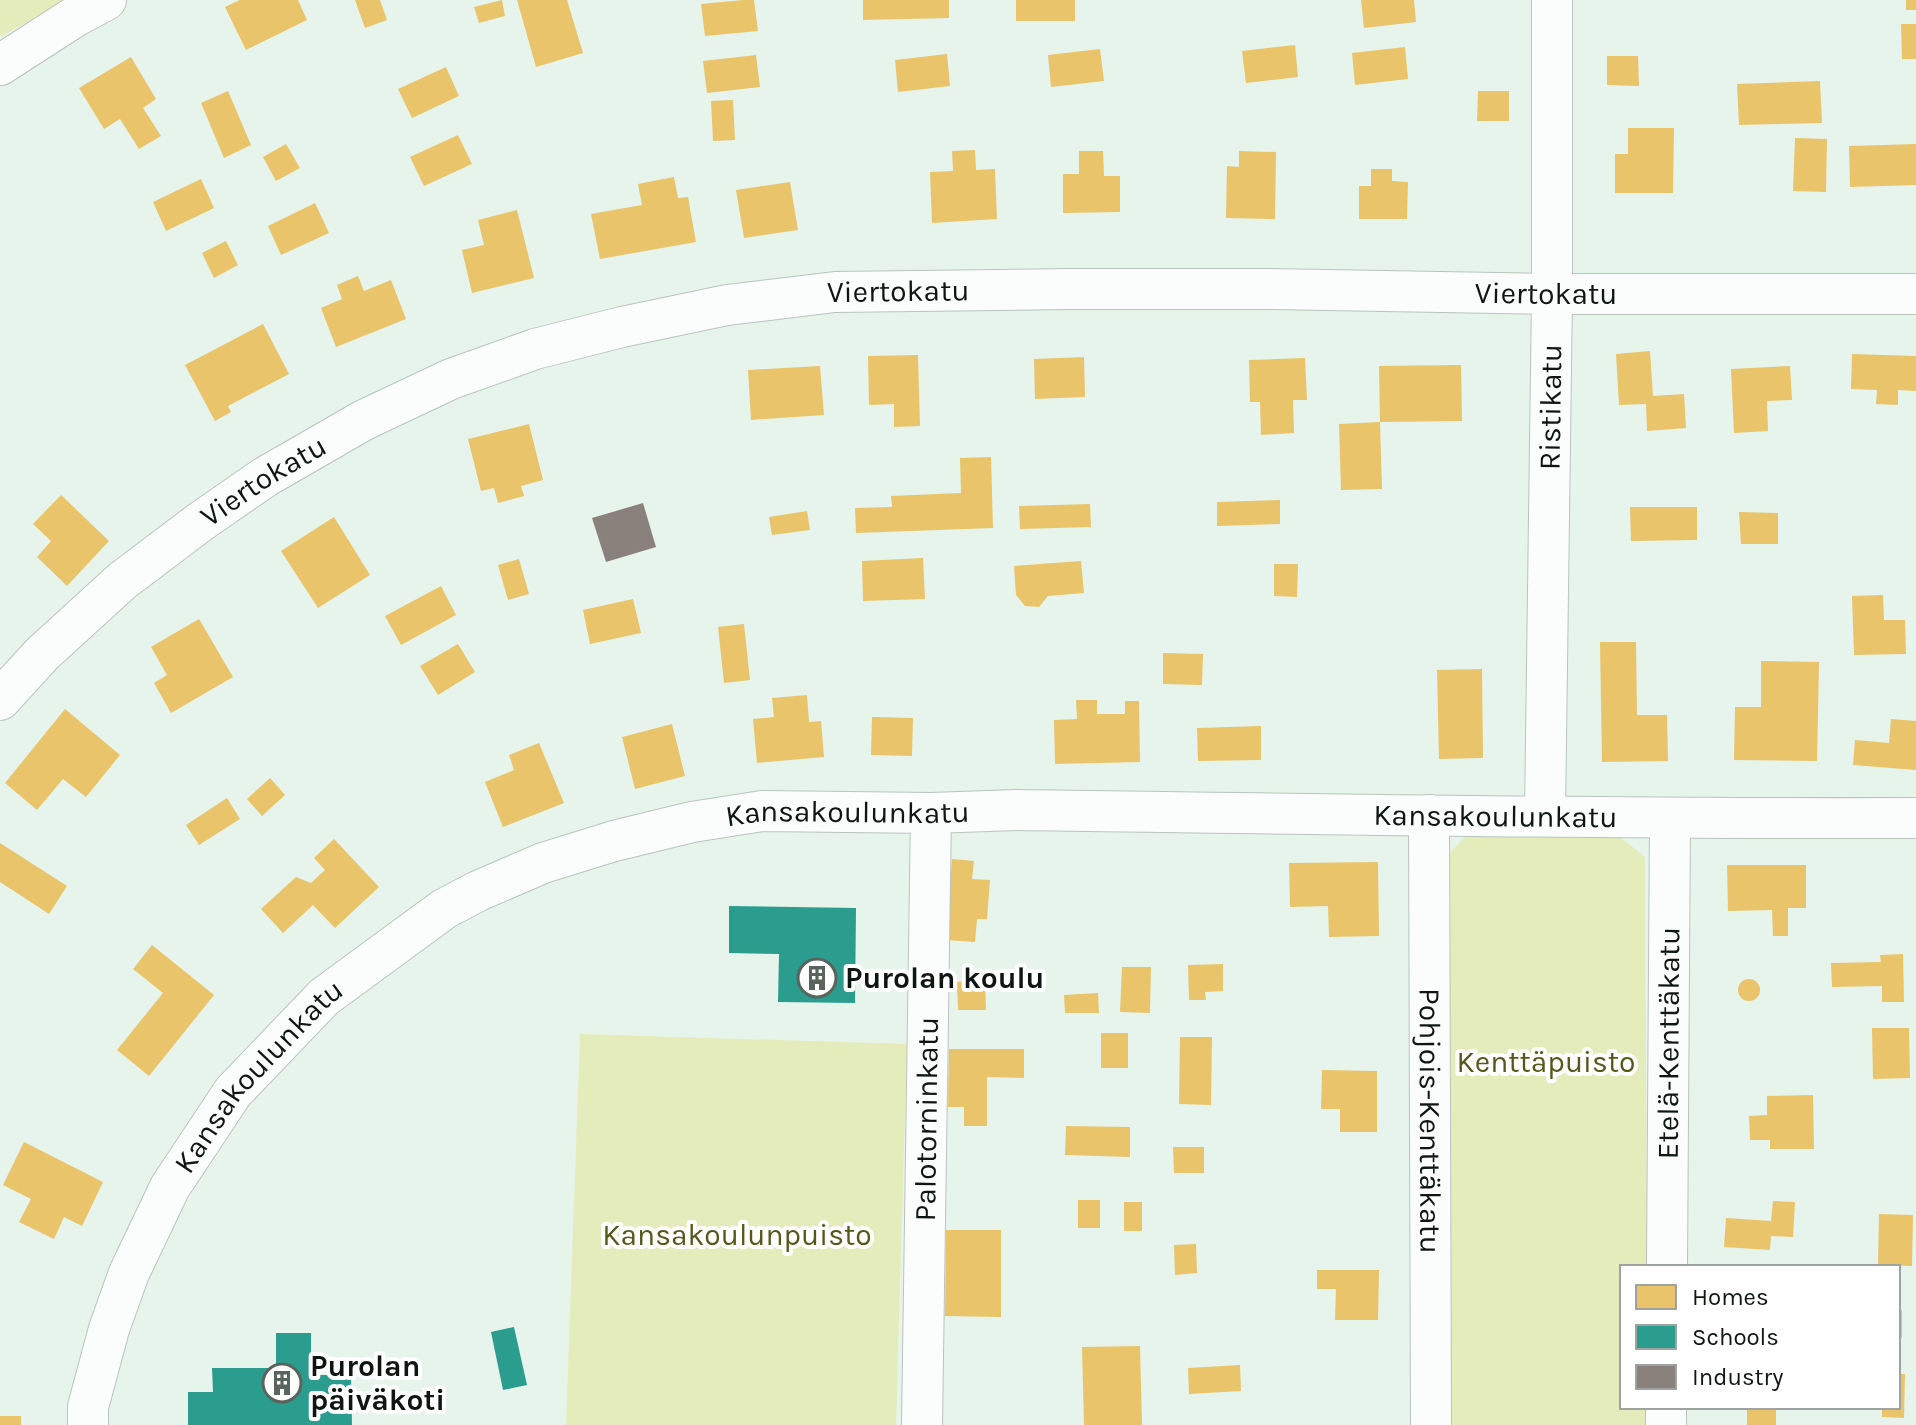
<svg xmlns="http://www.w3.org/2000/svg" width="1916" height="1425" viewBox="0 0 1916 1425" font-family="Karla,sans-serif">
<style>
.green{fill:#e4ecbc}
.homes{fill:#e9c46a}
.schools{fill:#2a9d8f}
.industry{fill:#8a817c}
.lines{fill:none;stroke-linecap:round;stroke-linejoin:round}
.street-casing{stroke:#b9c4bd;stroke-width:42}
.street{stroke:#fbfdfc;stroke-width:40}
.labels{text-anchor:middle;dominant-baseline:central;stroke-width:8;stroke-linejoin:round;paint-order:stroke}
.street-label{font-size:30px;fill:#0d1611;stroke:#fff}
.poi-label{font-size:30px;font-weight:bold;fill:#0d1611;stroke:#fff;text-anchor:start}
.park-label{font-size:30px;fill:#56581a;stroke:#fff}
</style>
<rect width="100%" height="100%" fill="#e6f4eb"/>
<path class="green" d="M 0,0 L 65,0 L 66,1 L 0,37 Z
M 1469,833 L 1615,833 L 1645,857 L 1647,1267 L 1622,1267 L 1622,1407 L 1648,1407 L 1648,1425 L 1449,1425 L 1446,857 Z
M 580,1034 L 907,1044 L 896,1425 L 566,1425 Z"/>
<path class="homes" d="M 240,0 L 298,0 L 307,20 L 246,50 L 225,7 Z
M 355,0 L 380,0 L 387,20 L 365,28 Z
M 502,0 L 505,16 L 479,23 L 474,7 Z
M 517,0 L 567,0 L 583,53 L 536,67 Z
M 743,0 L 754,0 L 758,31 L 705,36 L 701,4 Z
M 863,0 L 949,0 L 949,18 L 863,20 Z
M 1016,0 L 1075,0 L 1075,21 L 1016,21 Z
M 1361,0 L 1414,0 L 1416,22 L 1364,28 Z
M 1906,0 L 1916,0 L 1916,10 L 1906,10 Z
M 1901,24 L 1916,24 L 1916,59 L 1902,59 Z
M 1295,45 L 1298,77 L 1246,83 L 1242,51 Z
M 1405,47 L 1408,79 L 1355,85 L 1352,53 Z
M 1100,49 L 1104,81 L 1051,87 L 1048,55 Z
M 947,54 L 950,86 L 898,92 L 895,60 Z
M 756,55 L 760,87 L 707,93 L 703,61 Z
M 1607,56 L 1638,56 L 1639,86 L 1607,85 Z
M 131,57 L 156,99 L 143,108 L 161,136 L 139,149 L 120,119 L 104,129 L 79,88 Z
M 446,67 L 459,96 L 412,118 L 398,89 Z
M 1820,81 L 1822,123 L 1739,125 L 1737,84 Z
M 228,91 L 251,145 L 224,158 L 201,103 Z
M 1478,91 L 1509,91 L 1509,121 L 1477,121 Z
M 733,100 L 735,140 L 713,141 L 711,101 Z
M 1628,128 L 1674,128 L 1673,193 L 1615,193 L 1615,154 L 1628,154 Z
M 458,135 L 472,164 L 424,186 L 410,157 Z
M 1795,138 L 1827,139 L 1826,192 L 1793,191 Z
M 286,144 L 300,168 L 276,181 L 263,157 Z
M 1916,144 L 1916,185 L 1850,187 L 1849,146 Z
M 975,150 L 976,170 L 995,169 L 997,219 L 932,223 L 930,172 L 953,171 L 952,151 Z
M 1079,151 L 1103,151 L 1104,176 L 1120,176 L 1120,212 L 1063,213 L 1063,174 L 1079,174 Z
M 1239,151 L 1276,152 L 1275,219 L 1226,218 L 1227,166 L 1239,167 Z
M 1371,169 L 1392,169 L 1392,181 L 1408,182 L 1407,219 L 1359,219 L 1359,186 L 1371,186 Z
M 674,177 L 678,198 L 688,197 L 696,242 L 600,259 L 591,214 L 642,205 L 638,184 Z
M 201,179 L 214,208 L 166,231 L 153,202 Z
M 790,182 L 798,230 L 744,238 L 736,190 Z
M 315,203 L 329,233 L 281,255 L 268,226 Z
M 517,210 L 534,278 L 472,293 L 462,250 L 484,245 L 478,220 Z
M 226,241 L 238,265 L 214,278 L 202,253 Z
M 358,276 L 364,291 L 391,280 L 406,319 L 336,347 L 321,308 L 342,299 L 337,285 Z
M 263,324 L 289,374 L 228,406 L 231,412 L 215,421 L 185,365 Z
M 1650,351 L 1653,396 L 1684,394 L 1686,428 L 1647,431 L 1646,404 L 1619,405 L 1616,354 Z
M 1852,354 L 1916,356 L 1916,391 L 1898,390 L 1898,405 L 1876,404 L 1877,390 L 1851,389 Z
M 918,355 L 920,426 L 894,427 L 894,404 L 869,405 L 868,356 Z
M 1084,357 L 1085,397 L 1035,399 L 1034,359 Z
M 1305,358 L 1307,400 L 1293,400 L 1294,433 L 1261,435 L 1260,402 L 1250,402 L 1249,360 Z
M 1461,365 L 1462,421 L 1380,422 L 1379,366 Z
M 820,366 L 824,415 L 751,420 L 748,370 Z
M 1790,366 L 1792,400 L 1767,401 L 1768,431 L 1734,433 L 1731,369 Z
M 1380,422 L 1382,489 L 1341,490 L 1339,424 Z
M 529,424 L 543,480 L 521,486 L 524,496 L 498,503 L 494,488 L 481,491 L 468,439 Z
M 991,457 L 993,528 L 856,533 L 855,508 L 892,507 L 891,496 L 961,493 L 960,458 Z
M 61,495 L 109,541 L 67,586 L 37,557 L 51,541 L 33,524 Z
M 1280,500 L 1280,524 L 1217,526 L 1217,502 Z
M 1090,504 L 1091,527 L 1020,529 L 1019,506 Z
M 1630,507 L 1697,507 L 1697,540 L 1631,541 Z
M 807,511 L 810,530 L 772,535 L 769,517 Z
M 1739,512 L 1778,513 L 1778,544 L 1741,544 Z
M 334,517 L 370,575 L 318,608 L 281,551 Z
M 923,558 L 925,599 L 863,601 L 862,561 Z
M 519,559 L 529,594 L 508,600 L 498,565 Z
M 1081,561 L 1084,593 L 1048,596 L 1039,607 L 1025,606 L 1016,595 L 1014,566 Z
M 1274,564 L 1298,564 L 1297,597 L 1274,596 Z
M 441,586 L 456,615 L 401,645 L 385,616 Z
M 1883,595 L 1884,620 L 1905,620 L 1906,654 L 1854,655 L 1852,596 Z
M 633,599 L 641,633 L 590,644 L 583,610 Z
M 199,619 L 233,677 L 171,713 L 154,683 L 167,675 L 151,647 Z
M 744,624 L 750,680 L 724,683 L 718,627 Z
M 1600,642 L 1636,642 L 1637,715 L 1667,715 L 1668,761 L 1602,762 Z
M 458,644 L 475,672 L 438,695 L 420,666 Z
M 1163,653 L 1203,654 L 1202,685 L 1163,684 Z
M 1761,661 L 1819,662 L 1817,761 L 1734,760 L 1735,707 L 1761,707 Z
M 1482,669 L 1483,758 L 1439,759 L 1437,670 Z
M 807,695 L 809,722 L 821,721 L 824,757 L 757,763 L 753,719 L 774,717 L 772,698 Z
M 1076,700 L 1097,700 L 1097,714 L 1125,714 L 1125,701 L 1139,701 L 1140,762 L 1055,764 L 1054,720 L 1077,719 Z
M 65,709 L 120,755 L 86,797 L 63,779 L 37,810 L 5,783 Z
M 872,717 L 913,718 L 912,756 L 871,755 Z
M 1891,719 L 1916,721 L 1916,770 L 1853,765 L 1855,740 L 1889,743 Z
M 672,724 L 685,776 L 635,789 L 622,737 Z
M 1261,726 L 1261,760 L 1198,761 L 1197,728 Z
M 539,743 L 564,803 L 503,827 L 485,782 L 514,770 L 509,755 Z
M 270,778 L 285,795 L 262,816 L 247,799 Z
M 227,798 L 240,819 L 199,845 L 186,825 Z
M 334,839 L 379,887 L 335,928 L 313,905 L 283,933 L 261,909 L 296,877 L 311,883 L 325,870 L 314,858 Z
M 0,843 L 67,886 L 49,914 L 0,882 Z
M 952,859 L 974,861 L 972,879 L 990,880 L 987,919 L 977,919 L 975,942 L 946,940 Z
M 1378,862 L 1379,936 L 1329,937 L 1328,906 L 1290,907 L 1289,863 Z
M 1727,865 L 1806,865 L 1806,908 L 1788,908 L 1788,936 L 1773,936 L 1772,910 L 1728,911 Z
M 152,945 L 214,995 L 149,1076 L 117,1050 L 163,993 L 133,969 Z
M 1903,954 L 1904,1002 L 1882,1002 L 1882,986 L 1832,987 L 1831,963 L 1881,962 L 1880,955 Z
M 1223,964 L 1223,991 L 1205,992 L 1206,1000 L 1189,1000 L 1188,965 Z
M 1122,967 L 1151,967 L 1150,1013 L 1120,1012 Z
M1738 990a11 11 0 1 1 22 0a11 11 0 1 1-22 0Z
M 985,981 L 986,1010 L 958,1010 L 957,982 Z
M 1098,993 L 1099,1013 L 1065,1013 L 1064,995 Z
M 1872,1028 L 1909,1028 L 1910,1078 L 1873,1079 Z
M 1101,1033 L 1128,1033 L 1128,1068 L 1101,1068 Z
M 1180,1037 L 1212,1037 L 1211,1105 L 1179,1104 Z
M 949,1049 L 1024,1049 L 1024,1078 L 987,1077 L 987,1126 L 964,1126 L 964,1107 L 948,1107 Z
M 1322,1070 L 1377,1071 L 1377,1132 L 1340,1132 L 1340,1109 L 1321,1109 Z
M 1813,1095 L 1814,1149 L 1770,1149 L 1770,1140 L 1750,1140 L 1749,1116 L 1767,1115 L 1767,1096 Z
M 1066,1126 L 1130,1127 L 1130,1157 L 1065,1155 Z
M 24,1142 L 103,1182 L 82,1226 L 64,1217 L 54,1239 L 19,1222 L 31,1199 L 3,1185 Z
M 1173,1147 L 1204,1147 L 1204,1173 L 1174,1173 Z
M 1078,1200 L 1100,1200 L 1100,1228 L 1078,1228 Z
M 1773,1201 L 1795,1202 L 1793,1237 L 1771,1236 L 1770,1250 L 1724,1247 L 1726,1218 L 1771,1221 Z
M 1124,1202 L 1142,1202 L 1142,1231 L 1124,1231 Z
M 1879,1214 L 1913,1215 L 1912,1266 L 1878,1265 Z
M 946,1230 L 1001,1230 L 1001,1317 L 945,1316 Z
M 1196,1244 L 1197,1273 L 1175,1275 L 1174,1245 Z
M 1317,1270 L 1379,1270 L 1378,1320 L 1335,1320 L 1336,1289 L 1317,1289 Z
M 1898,1310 L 1902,1310 L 1902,1338 L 1898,1338 Z
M 1140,1346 L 1142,1425 L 1084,1425 L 1082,1347 Z
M 1240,1365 L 1241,1391 L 1189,1394 L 1188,1368 Z
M 1898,1374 L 1905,1374 L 1904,1418 L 1882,1417 L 1882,1407 L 1898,1407 Z
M 1747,1410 L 1776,1410 L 1776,1425 L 1747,1425 Z
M 0,1416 L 21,1416 L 21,1425 L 0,1425 Z"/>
<path class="schools" d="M 729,906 L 856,908 L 855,1003 L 778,1002 L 779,954 L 729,953 Z
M 514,1327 L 527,1385 L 503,1390 L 491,1332 Z
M 276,1333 L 311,1333 L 311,1375 L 351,1375 L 352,1425 L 188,1425 L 188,1392 L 213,1392 L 212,1368 L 276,1368 Z"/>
<path class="industry" d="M 643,503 L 656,547 L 606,562 L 592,518 Z"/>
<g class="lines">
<g class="street-casing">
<g id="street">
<path d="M 0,65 L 76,16 L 106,0"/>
<path id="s1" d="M 0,700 L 42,654 L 122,581 L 200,522 L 265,477 L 364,420 L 451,379 L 535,349 L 622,327 L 727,305 L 835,292 L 1070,289 L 1265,289 L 1552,294 L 1916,294"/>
<path id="s2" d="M 1429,815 L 1431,1425"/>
<path id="s3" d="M 1545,815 L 1552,294 L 1552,0"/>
<path id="s4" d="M 1667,1267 L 1670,819"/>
<path id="s5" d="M 88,1425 L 88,1407 L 109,1329 L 129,1273 L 170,1187 L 233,1092 L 324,997 L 444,909 L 478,891 L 543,863 L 614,841 L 692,822 L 762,811 L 931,813 L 1017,810 C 1317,814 1616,819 1916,818"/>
<path id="s6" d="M 922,1425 L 931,813"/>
<path d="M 1666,1425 L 1666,1407"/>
</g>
</g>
<use href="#street" class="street"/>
</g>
<defs>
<g id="building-ring" transform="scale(2)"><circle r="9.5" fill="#fff" stroke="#59645d" stroke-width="1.5"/><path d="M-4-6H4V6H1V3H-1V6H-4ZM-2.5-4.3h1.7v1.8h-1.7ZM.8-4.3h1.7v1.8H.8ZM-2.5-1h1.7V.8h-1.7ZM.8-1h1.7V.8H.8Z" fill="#59645d"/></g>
</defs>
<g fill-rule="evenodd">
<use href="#building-ring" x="817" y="978"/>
<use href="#building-ring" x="282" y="1383"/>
</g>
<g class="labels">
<g class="street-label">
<text stroke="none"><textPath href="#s1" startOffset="1016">Viertokatu</textPath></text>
<text stroke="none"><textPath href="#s1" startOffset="1664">Viertokatu</textPath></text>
<text stroke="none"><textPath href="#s3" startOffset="408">Ristikatu</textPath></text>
<text stroke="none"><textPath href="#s1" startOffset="344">Viertokatu</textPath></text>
<text stroke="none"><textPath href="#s5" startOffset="1068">Kansakoulunkatu</textPath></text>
<text stroke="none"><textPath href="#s5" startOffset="1716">Kansakoulunkatu</textPath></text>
<text stroke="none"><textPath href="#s4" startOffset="224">Etelä-Kenttäkatu</textPath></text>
<text stroke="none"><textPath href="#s5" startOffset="396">Kansakoulunkatu</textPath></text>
<text stroke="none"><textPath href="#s6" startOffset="306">Palotorninkatu</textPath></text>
<text stroke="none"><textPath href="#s2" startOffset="306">Pohjois-Kenttäkatu</textPath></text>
</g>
<g class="poi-label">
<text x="845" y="978">Purolan koulu</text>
<text x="310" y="1366">Purolan<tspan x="310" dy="34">päiväkoti</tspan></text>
</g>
<g class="park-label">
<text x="1546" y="1062">Kenttäpuisto</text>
<text x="737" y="1235">Kansakoulunpuisto</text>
</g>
</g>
<rect x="1620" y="1265" width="280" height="144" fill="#ffffff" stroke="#9ea2a0" stroke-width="2"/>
<rect x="1636" y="1285" width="40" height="24" fill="#e9c46a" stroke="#9ea2a0" stroke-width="2"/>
<text x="1692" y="1305" font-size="24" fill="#0d1611">Homes</text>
<rect x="1636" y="1325" width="40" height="24" fill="#2a9d8f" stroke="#9ea2a0" stroke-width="2"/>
<text x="1692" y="1345" font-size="24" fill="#0d1611">Schools</text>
<rect x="1636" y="1365" width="40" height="24" fill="#8a817c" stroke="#9ea2a0" stroke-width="2"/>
<text x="1692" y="1385" font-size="24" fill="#0d1611">Industry</text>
</svg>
